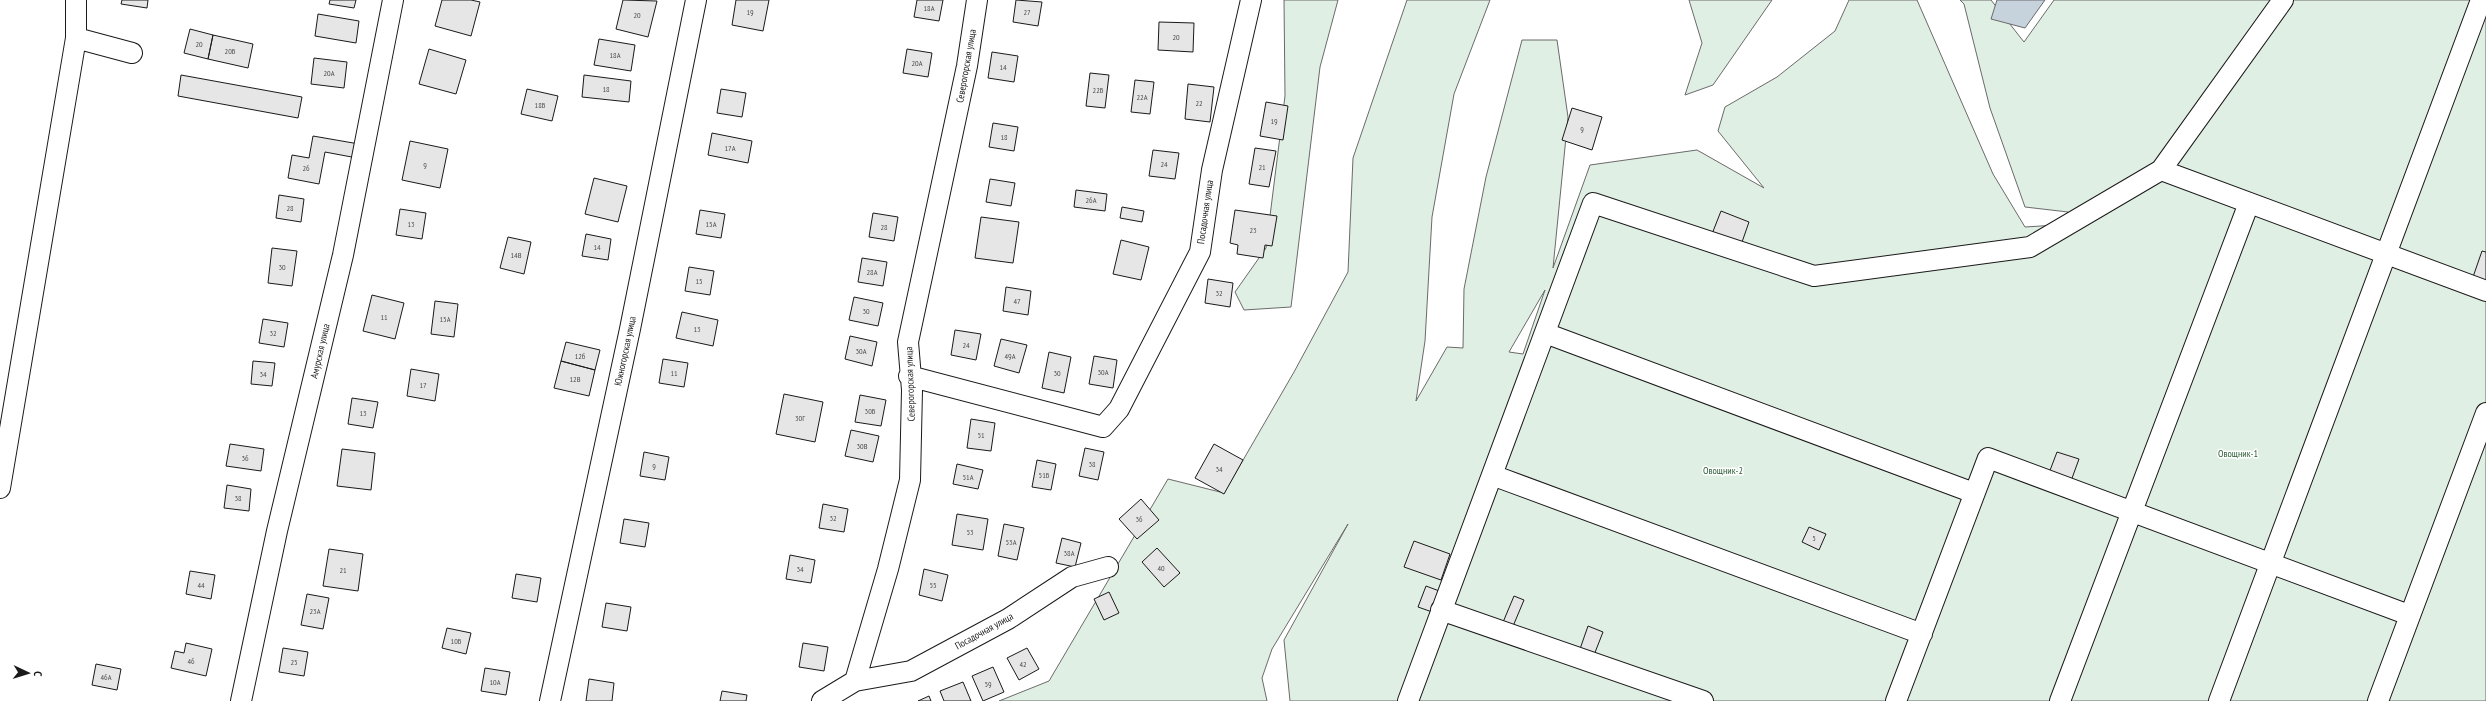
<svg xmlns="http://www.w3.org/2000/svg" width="2486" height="701" viewBox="0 0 2486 701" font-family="'PT Sans Narrow',sans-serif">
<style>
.green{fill:#e0efe3;stroke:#6a6a6a;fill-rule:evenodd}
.water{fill:#c6d2dc;stroke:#6a6a6a}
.building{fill:#e6e6e6;stroke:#1a1a1a}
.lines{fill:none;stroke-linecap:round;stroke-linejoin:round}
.minor-casing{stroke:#1a1a1a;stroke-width:22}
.minor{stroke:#fff;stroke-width:20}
.labels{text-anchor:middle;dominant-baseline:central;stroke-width:3;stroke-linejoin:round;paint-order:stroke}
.number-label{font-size:8px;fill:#4d4d4d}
.street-label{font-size:10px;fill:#1a1a1a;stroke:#fff}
.park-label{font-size:10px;fill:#2b5a34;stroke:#fff}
</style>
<rect width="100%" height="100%" fill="#fff"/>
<path class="green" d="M 1284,0 L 1338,0 L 1320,67 L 1291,307 L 1244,310 L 1235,292 L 1266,248 L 1285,96 Z
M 1407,0 L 1490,0 L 1454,94 L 1432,217 L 1425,341 L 1416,401 L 1447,347 L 1463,348 L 1464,289 L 1486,177 L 1522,40 L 1557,40 L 1568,117 L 1553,268 L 1590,165 L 1697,150 L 1764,188 L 1718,131 L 1725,107 L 1777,77 L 1835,31 L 1849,0 L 1917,0 L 1993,174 L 2025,227 L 2057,225 L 2068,212 L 2025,207 L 1990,108 L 1964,4 L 1960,0 L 1991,0 L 2024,42 L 2054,0 L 2486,0 L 2486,701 L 1290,701 L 1284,640 L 1348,524 L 1272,649 L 1262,678 L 1267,701 L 999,701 L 1049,681 L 1168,479 L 1224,493 L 1294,372 L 1348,272 L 1353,158 ZM 1545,290 L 1523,354 L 1509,352 Z
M 1689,0 L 1772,0 L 1713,85 L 1685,95 L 1702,43 Z"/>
<path class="water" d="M 1997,0 L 2045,0 L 2025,28 L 1991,19 Z"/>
<path class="building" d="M 122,0 L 148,0 L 147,8 L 121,4 Z
M 330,0 L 356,0 L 354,8 L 329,4 Z
M 442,0 L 471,0 L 480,2 L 471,36 L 435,26 Z
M 623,0 L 657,1 L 648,37 L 616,29 Z
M 736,0 L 769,0 L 763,31 L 732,25 Z
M 917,0 L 943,0 L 939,21 L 914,17 Z
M 1016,0 L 1042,2 L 1038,26 L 1013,22 Z
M 318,14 L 359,21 L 356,43 L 315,36 Z
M 1159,22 L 1194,23 L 1193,52 L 1158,50 Z
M 190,29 L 213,35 L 208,59 L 184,53 Z
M 213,35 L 253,44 L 248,68 L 208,59 Z
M 599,39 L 635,45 L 631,71 L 594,65 Z
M 429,49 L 466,60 L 456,94 L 419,84 Z
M 907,49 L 932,53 L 928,77 L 903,73 Z
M 992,52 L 1018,56 L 1014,82 L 988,78 Z
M 314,58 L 347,62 L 344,88 L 311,84 Z
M 1090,73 L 1109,75 L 1105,108 L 1086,106 Z
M 181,75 L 302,97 L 298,118 L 178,96 Z
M 584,75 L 631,81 L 629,102 L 582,97 Z
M 1135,80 L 1154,82 L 1150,114 L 1131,112 Z
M 1188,84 L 1214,87 L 1210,122 L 1185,119 Z
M 527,89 L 558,96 L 552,121 L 521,114 Z
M 721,89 L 746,93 L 742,117 L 717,113 Z
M 1266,102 L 1288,106 L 1283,140 L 1260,136 Z
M 1572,108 L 1602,117 L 1592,150 L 1562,140 Z
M 993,123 L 1018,127 L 1014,151 L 989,147 Z
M 712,133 L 752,141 L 748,163 L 708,155 Z
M 313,136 L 359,144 L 357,158 L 325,152 L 319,184 L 288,178 L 292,155 L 309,158 Z
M 410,141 L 448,149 L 440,188 L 402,180 Z
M 1255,148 L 1276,151 L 1269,187 L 1249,184 Z
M 1153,150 L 1179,153 L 1175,179 L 1149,176 Z
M 594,178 L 627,186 L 618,222 L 585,214 Z
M 990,179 L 1015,183 L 1011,206 L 986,202 Z
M 1076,190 L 1107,194 L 1105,211 L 1074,207 Z
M 279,195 L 304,199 L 301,222 L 276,218 Z
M 1122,207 L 1144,211 L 1142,222 L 1120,218 Z
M 400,209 L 426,213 L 422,239 L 396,235 Z
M 700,210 L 725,214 L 721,238 L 696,234 Z
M 1235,210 L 1277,216 L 1272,246 L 1265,245 L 1263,258 L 1237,254 L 1238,245 L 1230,243 Z
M 1721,211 L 1749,222 L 1741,245 L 1712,234 Z
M 873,213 L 898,217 L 894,241 L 869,237 Z
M 981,217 L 1019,222 L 1013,263 L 975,258 Z
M 586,234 L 611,239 L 608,260 L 582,256 Z
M 508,237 L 531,242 L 524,274 L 500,268 Z
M 1121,240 L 1149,247 L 1141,280 L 1113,274 Z
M 272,248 L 297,251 L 292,286 L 268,283 Z
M 2482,251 L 2486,252 L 2486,281 L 2473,277 Z
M 862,258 L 887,262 L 883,286 L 858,282 Z
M 689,267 L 714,271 L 710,295 L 685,291 Z
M 1208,279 L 1233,283 L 1230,307 L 1205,303 Z
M 1006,287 L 1031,291 L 1028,315 L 1003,311 Z
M 372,295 L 404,303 L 395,339 L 363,331 Z
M 854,297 L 883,303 L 878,326 L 849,320 Z
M 435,301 L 458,304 L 454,337 L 431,334 Z
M 682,312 L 718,320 L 713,346 L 676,338 Z
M 263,319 L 288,323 L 284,347 L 259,343 Z
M 955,330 L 981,334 L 976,360 L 951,355 Z
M 850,336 L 877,342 L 872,366 L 845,359 Z
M 1001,339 L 1027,345 L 1019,373 L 994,366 Z
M 566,342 L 600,350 L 595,370 L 561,361 Z
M 1049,352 L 1071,357 L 1064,393 L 1042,388 Z
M 1094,356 L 1117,360 L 1113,388 L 1089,384 Z
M 663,359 L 688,363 L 684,387 L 659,383 Z
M 253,361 L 275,363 L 272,386 L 251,384 Z
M 561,361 L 595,370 L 589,396 L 554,388 Z
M 411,369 L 439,374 L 435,401 L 407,396 Z
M 784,394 L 823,402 L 815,442 L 776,434 Z
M 860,395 L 886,400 L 881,426 L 855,422 Z
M 352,398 L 378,402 L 373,428 L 348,424 Z
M 971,419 L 995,423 L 991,451 L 967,448 Z
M 851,430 L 879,436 L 873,462 L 845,456 Z
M 230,444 L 264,449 L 261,471 L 226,466 Z
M 1214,444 L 1243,460 L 1224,494 L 1195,478 Z
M 1085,448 L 1104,452 L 1098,480 L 1079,476 Z
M 342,449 L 375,453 L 371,490 L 337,486 Z
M 644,452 L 669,457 L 665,480 L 640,476 Z
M 2057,452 L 2079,459 L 2071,481 L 2049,473 Z
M 1037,460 L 1056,464 L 1051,490 L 1032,487 Z
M 957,464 L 983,470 L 978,489 L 953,484 Z
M 227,485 L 251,489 L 249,511 L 224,508 Z
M 1141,499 L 1159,520 L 1137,539 L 1119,519 Z
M 823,504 L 848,509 L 844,532 L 819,528 Z
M 957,514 L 988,519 L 983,550 L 952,545 Z
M 624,519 L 649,523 L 645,547 L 620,543 Z
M 1004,524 L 1024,528 L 1017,560 L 998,556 Z
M 1809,527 L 1826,534 L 1819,550 L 1802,542 Z
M 1062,538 L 1081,543 L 1075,567 L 1056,563 Z
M 1414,541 L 1450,554 L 1441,580 L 1404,567 Z
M 1157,548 L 1180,573 L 1164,587 L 1142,562 Z
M 329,549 L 363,554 L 358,591 L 323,586 Z
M 790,555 L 815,560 L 811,583 L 786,579 Z
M 924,569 L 948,575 L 942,601 L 919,595 Z
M 190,571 L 215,575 L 211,599 L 186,594 Z
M 516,574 L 541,578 L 537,602 L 512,598 Z
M 1426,586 L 1442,592 L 1435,613 L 1418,607 Z
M 1109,592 L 1119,613 L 1104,620 L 1094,599 Z
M 307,594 L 329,598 L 323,629 L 301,625 Z
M 1514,596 L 1524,600 L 1511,631 L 1501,627 Z
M 606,603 L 631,607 L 627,631 L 602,627 Z
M 1588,626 L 1603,632 L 1594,655 L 1580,649 Z
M 447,628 L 471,633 L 466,654 L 442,648 Z
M 186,643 L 212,649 L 206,676 L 171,668 L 175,651 L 184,653 Z
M 803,643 L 828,647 L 824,671 L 799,667 Z
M 283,648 L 308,652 L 304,676 L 279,672 Z
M 1027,648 L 1039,669 L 1019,680 L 1007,658 Z
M 96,664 L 121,669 L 117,690 L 92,685 Z
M 993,667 L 1004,692 L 983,701 L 972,676 Z
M 485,668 L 510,672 L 506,695 L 481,691 Z
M 589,679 L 614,683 L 612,701 L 586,701 Z
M 963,682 L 971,701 L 944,701 L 940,691 Z
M 722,691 L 747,695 L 746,701 L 720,701 Z
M 929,696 L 931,701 L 918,701 Z"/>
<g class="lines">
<g class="minor-casing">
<path id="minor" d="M 76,38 L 132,53
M 2161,170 L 2283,0
M 1545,333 L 1974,493
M 909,376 L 1103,427 L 1119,409 L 1200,252 L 1212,170 L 1251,0
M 1492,475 L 1922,634
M 0,488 L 76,38 L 76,0
M 1441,610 L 1703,701
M 855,681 L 888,569 L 910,480 L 912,390 L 908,342 L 967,66 L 977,0
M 241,701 L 277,531 L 343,255 L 393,0
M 550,701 L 630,329 L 696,0
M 822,701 L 855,681 L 911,671 L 1008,619 L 1072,577 L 1108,567
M 1408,701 L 1593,203 L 1814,276 L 2030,247 L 2161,170 L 2486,291
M 1896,701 L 1988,458 L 2409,615
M 2060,701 L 2249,203
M 2219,701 L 2481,0
M 2378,701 L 2486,413"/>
</g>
<use href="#minor" class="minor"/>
</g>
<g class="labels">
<g class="number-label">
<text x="929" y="8">18А</text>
<text x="750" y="12">19</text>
<text x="1027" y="12">27</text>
<text x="637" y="15">20</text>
<text x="1176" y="37">20</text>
<text x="199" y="44">20</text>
<text x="230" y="51">20Б</text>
<text x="615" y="55">18А</text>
<text x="917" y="63">20А</text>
<text x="1003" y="67">14</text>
<text x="329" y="73">20А</text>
<text x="606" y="89">18</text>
<text x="1098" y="90">22Б</text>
<text x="1142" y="97">22А</text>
<text x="1199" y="103">22</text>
<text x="540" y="105">18Б</text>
<text x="1274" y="121">19</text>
<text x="1582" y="129">9</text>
<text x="1004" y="137">18</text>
<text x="730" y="148">17А</text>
<text x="1164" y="164">24</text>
<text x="425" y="165">9</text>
<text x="1262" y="167">21</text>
<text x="306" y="168">26</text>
<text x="1091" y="200">26А</text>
<text x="290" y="208">28</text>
<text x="411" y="224">13</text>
<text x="711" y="224">15А</text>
<text x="884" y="227">28</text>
<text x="1253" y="230">23</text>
<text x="597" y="247">14</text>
<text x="516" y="255">14В</text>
<text x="282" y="267">30</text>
<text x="872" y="272">28А</text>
<text x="699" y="281">15</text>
<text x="1219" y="293">32</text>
<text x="1017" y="301">47</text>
<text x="866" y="311">30</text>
<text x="384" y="317">11</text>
<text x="445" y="319">15А</text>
<text x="697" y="329">13</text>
<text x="273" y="333">32</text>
<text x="966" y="345">24</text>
<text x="861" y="351">30А</text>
<text x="580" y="356">12б</text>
<text x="1010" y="356">49А</text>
<text x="1103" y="372">30А</text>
<text x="674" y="373">11</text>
<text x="1057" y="373">30</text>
<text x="263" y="374">34</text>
<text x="575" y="379">12В</text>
<text x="423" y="385">17</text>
<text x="870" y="411">30Б</text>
<text x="363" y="413">13</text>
<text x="800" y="418">30Г</text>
<text x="981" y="435">51</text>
<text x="862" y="446">30В</text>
<text x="245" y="458">36</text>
<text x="1092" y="464">38</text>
<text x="654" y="466">9</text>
<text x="1219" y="469">34</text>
<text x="1044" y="475">51Б</text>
<text x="968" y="477">51А</text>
<text x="238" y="498">38</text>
<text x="833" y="518">32</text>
<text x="1139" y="519">36</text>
<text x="970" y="532">53</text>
<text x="1814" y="538">5</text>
<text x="1011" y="542">53А</text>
<text x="1069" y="553">38А</text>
<text x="1161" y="568">40</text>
<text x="800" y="569">34</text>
<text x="343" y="570">21</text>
<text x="201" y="585">44</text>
<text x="933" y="585">55</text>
<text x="315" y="611">23А</text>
<text x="456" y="641">10Б</text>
<text x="191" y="661">46</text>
<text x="294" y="662">25</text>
<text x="1023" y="664">42</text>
<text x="106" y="677">46А</text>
<text x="495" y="682">10А</text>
<text x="988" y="684">59</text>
</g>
<g class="street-label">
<text transform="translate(966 66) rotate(-80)">Северогорская улица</text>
<text transform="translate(1205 212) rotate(-82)">Посадочная улица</text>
<text transform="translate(320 351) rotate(-77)">Амурская улица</text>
<text transform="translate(625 351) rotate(-78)">Южногорская улица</text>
<text transform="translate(910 384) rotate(-92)">Северогорская улица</text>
<text transform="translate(984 631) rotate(-29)">Посадочная улица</text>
</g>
<g class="park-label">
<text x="2238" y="453">Овощник-1</text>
<text x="1723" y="470">Овощник-2</text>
</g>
</g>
<g transform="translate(28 673) rotate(94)" stroke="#ffffff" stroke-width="3" paint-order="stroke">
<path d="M0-3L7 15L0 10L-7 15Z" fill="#1a1a1a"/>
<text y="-6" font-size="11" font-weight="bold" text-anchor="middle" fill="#1a1a1a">С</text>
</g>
</svg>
